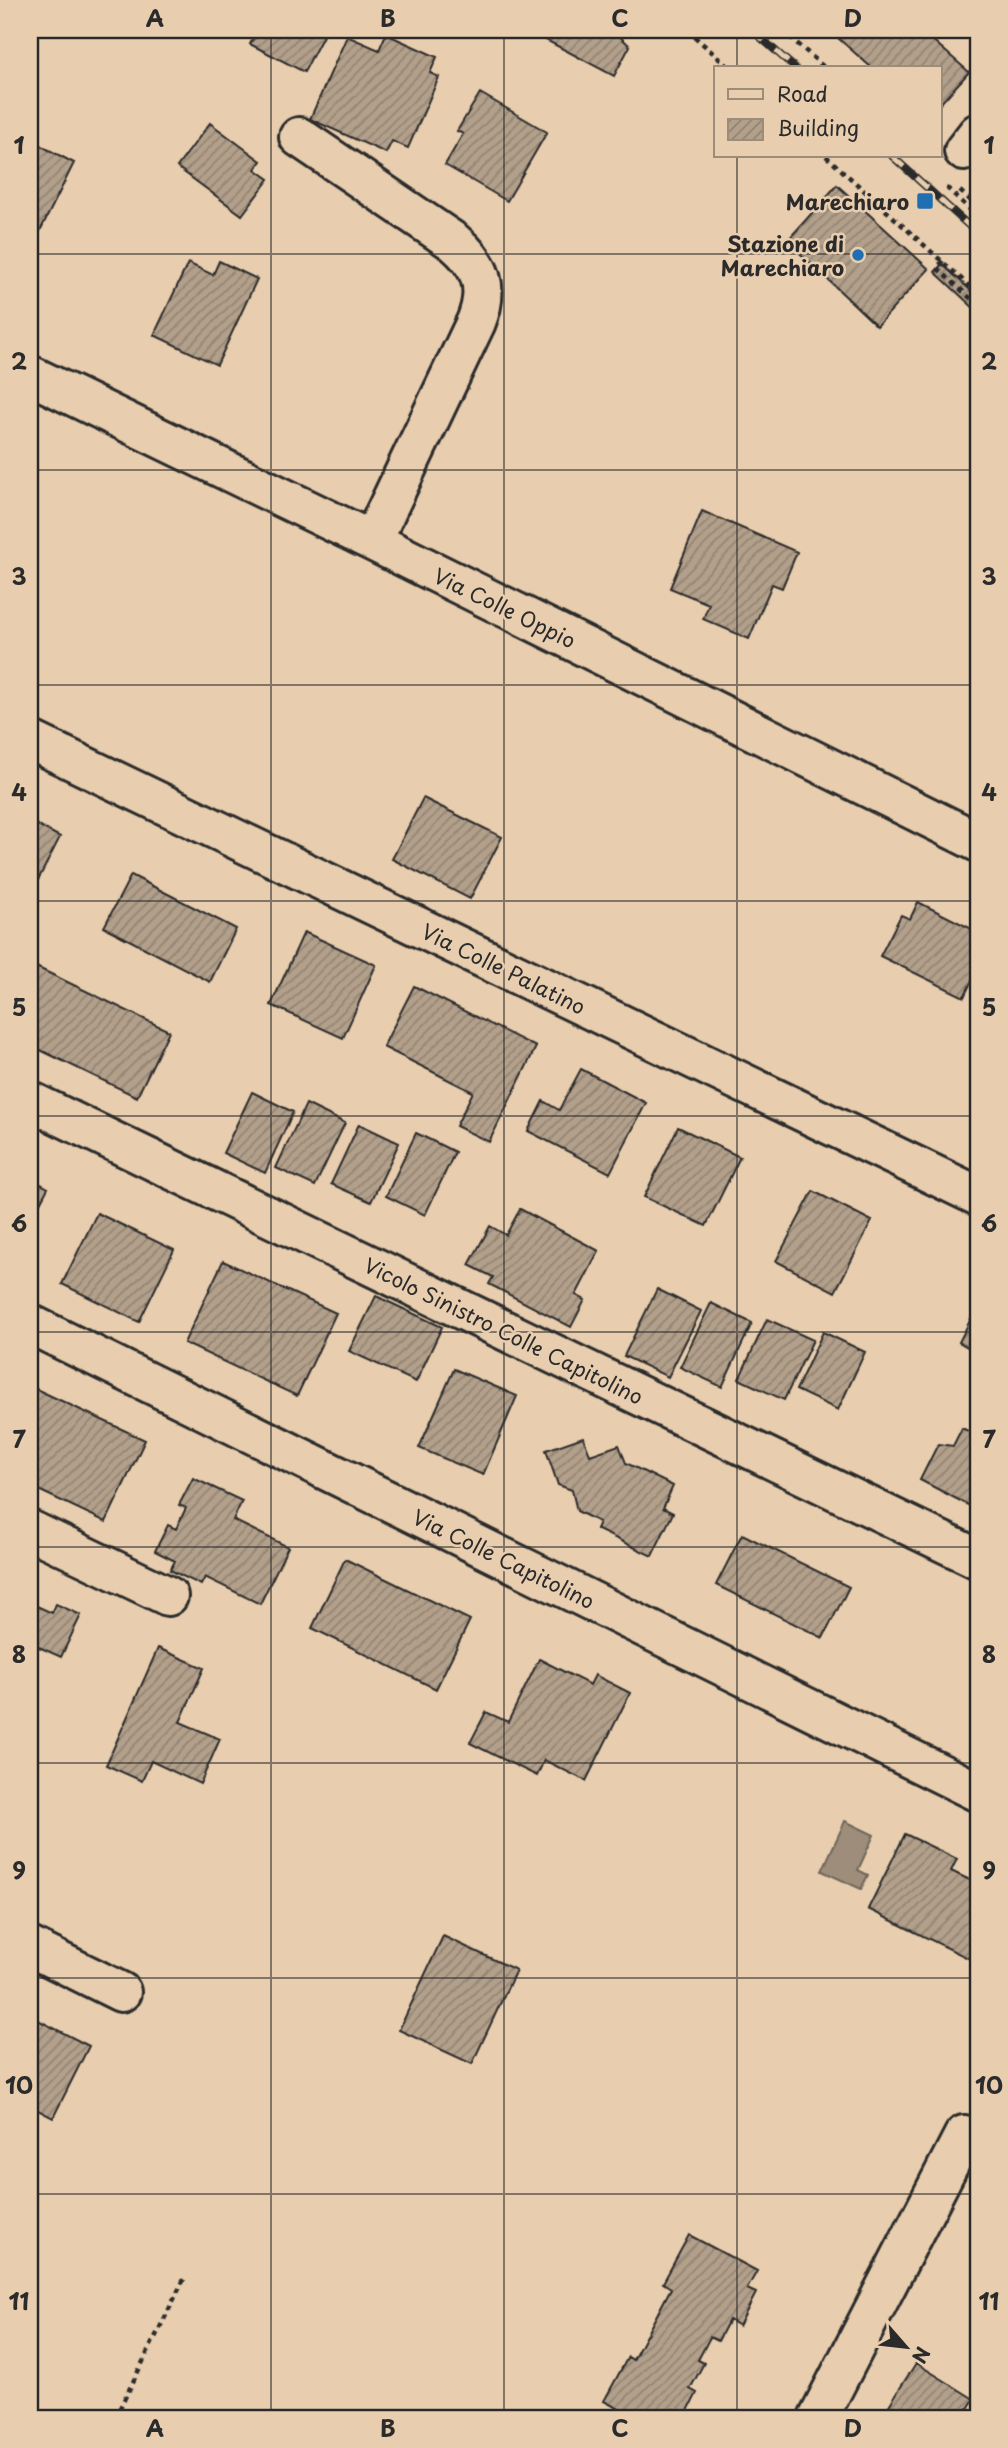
<svg xmlns="http://www.w3.org/2000/svg" width="1008" height="2448" viewBox="0 0 1008 2448" font-family="'Playpen Sans',sans-serif">
<style>
.water{fill:#9d8d7a;stroke:#6f665a;stroke-width:2}
.building{fill:url(#building-hatch);stroke:#2b2b2b;stroke-width:2}
.lines{fill:none;stroke-linecap:round;stroke-linejoin:round}
.street-casing{stroke:#2b2b2b;stroke-width:44}
.path{stroke:#2b2b2b;stroke-width:4.5;stroke-dasharray:5 5;stroke-linecap:butt}
.street{stroke:#e8ceaf;stroke-width:38}
.rail-casing{stroke:#2b2b2b;stroke-width:8}
.rail{stroke:#e8ceaf;stroke-width:5;stroke-dasharray:16;stroke-linecap:butt}
.grid{fill:none;stroke:#2b2b2b;stroke-width:2;stroke-opacity:0.55}
.poi-dot{fill:#1f6fb2;stroke:#e8ceaf;stroke-width:2.5}
.labels{text-anchor:middle;dominant-baseline:central;stroke-width:5;stroke-linejoin:round;paint-order:stroke}
.poi-label{font-size:21px;font-weight:bold;fill:#2b2b2b;stroke:#e8ceaf;text-anchor:end}
.street-label{font-size:21px;fill:#2b2b2b;stroke:#e8ceaf}
.neatline{fill:none;stroke:#2b2b2b;stroke-width:2.5}
.grid-label{font-size:23px;text-anchor:middle;font-weight:bold;fill:#2b2b2b}
</style>
<defs>
<pattern id="building-hatch" width="6" height="6" patternUnits="userSpaceOnUse" patternTransform="scale(1.75)"><rect width="6" height="6" fill="#b3a08b"/><path d="M-1 1l2-2M0 6l6-6M5 7l2-2" fill="none" stroke="#928372"/></pattern>
</defs>
<rect width="100%" height="100%" fill="#e8ceaf"/>
<filter id="ink" filterUnits="userSpaceOnUse"><feTurbulence type="fractalNoise" baseFrequency=".0143" numOctaves="2"/><feDisplacementMap in="SourceGraphic" scale="14" xChannelSelector="R" yChannelSelector="G"/><feConvolveMatrix kernelMatrix="1 2 1 2 8 2 1 2 1" color-interpolation-filters="sRGB"/></filter>
<g filter="url(#ink)">
<path class="water" d="M 845,1821 L 874,1835 L 858,1870 L 868,1875 L 861,1889 L 822,1871 Z"/>
<path class="building" d="M 258,30 L 326,30 L 304,72 L 250,44 Z
M 548,30 L 613,30 L 630,46 L 614,76 L 544,39 Z
M 847,30 L 921,30 L 969,72 L 940,104 L 940,68 L 872,68 L 839,39 Z
M 386,34 L 437,57 L 430,73 L 439,77 L 408,148 L 392,141 L 386,153 L 310,119 L 347,36 L 379,50 Z
M 480,93 L 547,132 L 507,201 L 445,165 L 463,134 L 457,131 Z
M 210,123 L 261,161 L 255,169 L 269,179 L 242,215 L 177,167 Z
M 30,140 L 74,163 L 30,251 Z
M 837,185 L 929,269 L 877,326 L 787,241 Z
M 219,261 L 257,279 L 217,365 L 154,335 L 188,263 L 213,275 Z
M 942,264 L 978,297 L 978,312 L 935,272 Z
M 702,511 L 797,552 L 782,588 L 772,584 L 749,639 L 703,619 L 709,604 L 670,588 Z
M 423,798 L 502,837 L 470,899 L 392,859 Z
M 30,821 L 60,837 L 32,892 L 30,891 Z
M 131,875 L 236,929 L 210,982 L 104,927 Z
M 918,902 L 978,932 L 978,968 L 964,997 L 880,956 L 901,915 L 910,919 Z
M 304,932 L 376,965 L 343,1038 L 271,1005 Z
M 30,964 L 169,1031 L 137,1097 L 30,1045 Z
M 414,986 L 536,1047 L 489,1142 L 456,1126 L 473,1092 L 383,1047 Z
M 581,1069 L 646,1103 L 610,1173 L 528,1131 L 543,1101 L 559,1110 Z
M 252,1092 L 293,1112 L 265,1173 L 223,1153 Z
M 306,1104 L 345,1123 L 315,1186 L 276,1168 Z
M 359,1124 L 399,1143 L 371,1202 L 331,1184 Z
M 678,1127 L 740,1157 L 706,1226 L 644,1197 Z
M 416,1133 L 455,1152 L 425,1215 L 386,1196 Z
M 30,1178 L 48,1188 L 30,1222 Z
M 813,1191 L 872,1221 L 835,1292 L 776,1261 Z
M 520,1209 L 599,1251 L 576,1295 L 585,1300 L 571,1327 L 489,1284 L 493,1277 L 469,1265 L 490,1226 L 506,1235 Z
M 97,1213 L 174,1250 L 139,1322 L 62,1284 Z
M 223,1261 L 336,1313 L 297,1396 L 184,1343 Z
M 657,1289 L 701,1311 L 668,1377 L 624,1356 Z
M 376,1296 L 442,1327 L 416,1382 L 349,1351 Z
M 711,1303 L 752,1323 L 722,1387 L 680,1367 Z
M 978,1305 L 978,1353 L 959,1342 Z
M 767,1319 L 813,1340 L 784,1400 L 739,1379 Z
M 823,1332 L 865,1352 L 838,1410 L 796,1390 Z
M 454,1369 L 517,1396 L 483,1475 L 419,1448 Z
M 36,1389 L 145,1440 L 106,1522 L 30,1486 L 30,1401 Z
M 962,1428 L 978,1436 L 978,1510 L 920,1480 L 938,1444 L 953,1446 Z
M 583,1437 L 590,1455 L 619,1445 L 626,1463 L 673,1486 L 663,1508 L 673,1513 L 652,1556 L 596,1529 L 599,1522 L 577,1511 L 572,1490 L 558,1485 L 546,1450 Z
M 193,1478 L 242,1501 L 233,1520 L 288,1547 L 260,1604 L 205,1577 L 201,1585 L 170,1570 L 175,1561 L 155,1551 L 168,1525 L 176,1529 L 186,1508 L 179,1505 Z
M 742,1534 L 849,1587 L 823,1638 L 716,1585 Z
M 345,1559 L 470,1620 L 436,1689 L 312,1628 Z
M 30,1603 L 52,1613 L 56,1604 L 81,1615 L 61,1657 L 30,1643 Z
M 158,1648 L 204,1668 L 180,1722 L 220,1739 L 200,1784 L 151,1761 L 142,1781 L 106,1765 Z
M 539,1659 L 590,1685 L 595,1675 L 630,1693 L 586,1781 L 544,1760 L 537,1776 L 470,1743 L 486,1712 L 508,1722 Z
M 905,1834 L 957,1859 L 951,1871 L 978,1884 L 978,1963 L 868,1909 Z
M 443,1936 L 516,1970 L 472,2064 L 399,2030 Z
M 30,2016 L 89,2046 L 53,2118 L 30,2106 Z
M 689,2235 L 757,2271 L 747,2289 L 756,2293 L 739,2326 L 729,2320 L 718,2341 L 710,2337 L 698,2360 L 704,2363 L 690,2389 L 697,2393 L 686,2415 L 674,2409 L 669,2418 L 636,2418 L 604,2401 L 628,2357 L 633,2360 L 671,2288 L 663,2283 Z
M 916,2363 L 974,2399 L 962,2418 L 881,2418 Z"/>
<g class="lines">
<g class="street-casing">
<path id="street" d="M 299,137 L 454,242 C 481,265 490,287 476,322 L 372,541
M 964,151 L 978,133
M 30,375 L 372,541 L 978,842
M 30,740 L 978,1196
M 30,1101 L 978,1559
M 30,1324 L 978,1792
M 30,1530 L 168,1596
M 30,1947 L 121,1992
M 818,2418 L 964,2135"/>
</g>
<path class="path" d="M 687,30 L 730,68
M 782,30 L 825,68
M 826,156 L 978,294
M 949,187 L 948,189 L 978,217
M 960,191 L 978,207
M 943,261 L 937,268 L 978,305
M 115,2418 L 184,2279"/>
<use href="#street" class="street"/>
<g class="rail-casing">
<path id="rail" d="M 752,30 L 795,68
M 892,156 L 978,234"/>
</g>
<use href="#rail" class="rail"/>
</g>
</g>
<path class="grid" d="M 271,30 L 271,2418M 504,30 L 504,2418M 737,30 L 737,68M 737,156 L 737,2418M 30,254 L 978,254M 30,470 L 978,470M 30,685 L 978,685M 30,901 L 978,901M 30,1116 L 978,1116M 30,1332 L 978,1332M 30,1547 L 978,1547M 30,1763 L 978,1763M 30,1978 L 978,1978M 30,2194 L 978,2194"/>
<g class="poi-dot">
<rect x="916" y="192" width="18" height="18" rx="3.5"/>
<circle cx="858" cy="255" r="7"/>
</g>
<g class="labels">
<g class="poi-label">
<text x="909" y="201">Marechiaro</text>
<text x="844" y="243">Stazione di<tspan x="844" dy="24">Marechiaro</tspan></text>
</g>
<g class="street-label">
<text transform="translate(505 607) rotate(26)">Via Colle Oppio</text>
<text transform="translate(504 968) rotate(26)">Via Colle Palatino</text>
<text transform="translate(504 1330) rotate(26)">Vicolo Sinistro Colle Capitolino</text>
<text transform="translate(504 1558) rotate(26)">Via Colle Capitolino</text>
</g>
</g>
<rect width="1008" height="2448" fill="none" stroke="#e8ceaf" stroke-width="77"/>
<rect x="714" y="66" width="228" height="91" fill="#e8ceaf" stroke="#9c8d7a" stroke-width="2"/>
<rect x="728" y="89" width="35" height="10" fill="#e8ceaf" stroke="#9c8d7a" stroke-width="2"/>
<text x="777" y="102" font-size="21" fill="#2b2b2b">Road</text>
<rect x="728" y="119" width="35" height="21" fill="url(#building-hatch)" stroke="#9c8d7a" stroke-width="2"/>
<text x="777" y="136" font-size="21" fill="#2b2b2b">Building</text>
<g transform="translate(906 2347) rotate(118)" stroke="#e8ceaf" stroke-width="5" paint-order="stroke">
<path d="M0-5L12 26L0 18L-12 26Z" fill="#2b2b2b"/>
<text y="-10" font-size="19" font-weight="bold" text-anchor="middle" fill="#2b2b2b">N</text>
</g>
<rect x="38" y="38" width="932" height="2372" class="neatline"/>
<g class="grid-label">
<text x="155" y="27">A</text>
<text x="388" y="27">B</text>
<text x="620" y="27">C</text>
<text x="853" y="27">D</text>
<text x="19" y="154">1</text>
<text x="989" y="154">1</text>
<text x="19" y="370">2</text>
<text x="989" y="370">2</text>
<text x="19" y="585">3</text>
<text x="989" y="585">3</text>
<text x="19" y="801">4</text>
<text x="989" y="801">4</text>
<text x="19" y="1016">5</text>
<text x="989" y="1016">5</text>
<text x="19" y="1232">6</text>
<text x="989" y="1232">6</text>
<text x="19" y="1448">7</text>
<text x="989" y="1448">7</text>
<text x="19" y="1663">8</text>
<text x="989" y="1663">8</text>
<text x="19" y="1879">9</text>
<text x="989" y="1879">9</text>
<text x="19" y="2094">10</text>
<text x="989" y="2094">10</text>
<text x="19" y="2310">11</text>
<text x="989" y="2310">11</text>
<text x="155" y="2437">A</text>
<text x="388" y="2437">B</text>
<text x="620" y="2437">C</text>
<text x="853" y="2437">D</text>
</g>
</svg>
